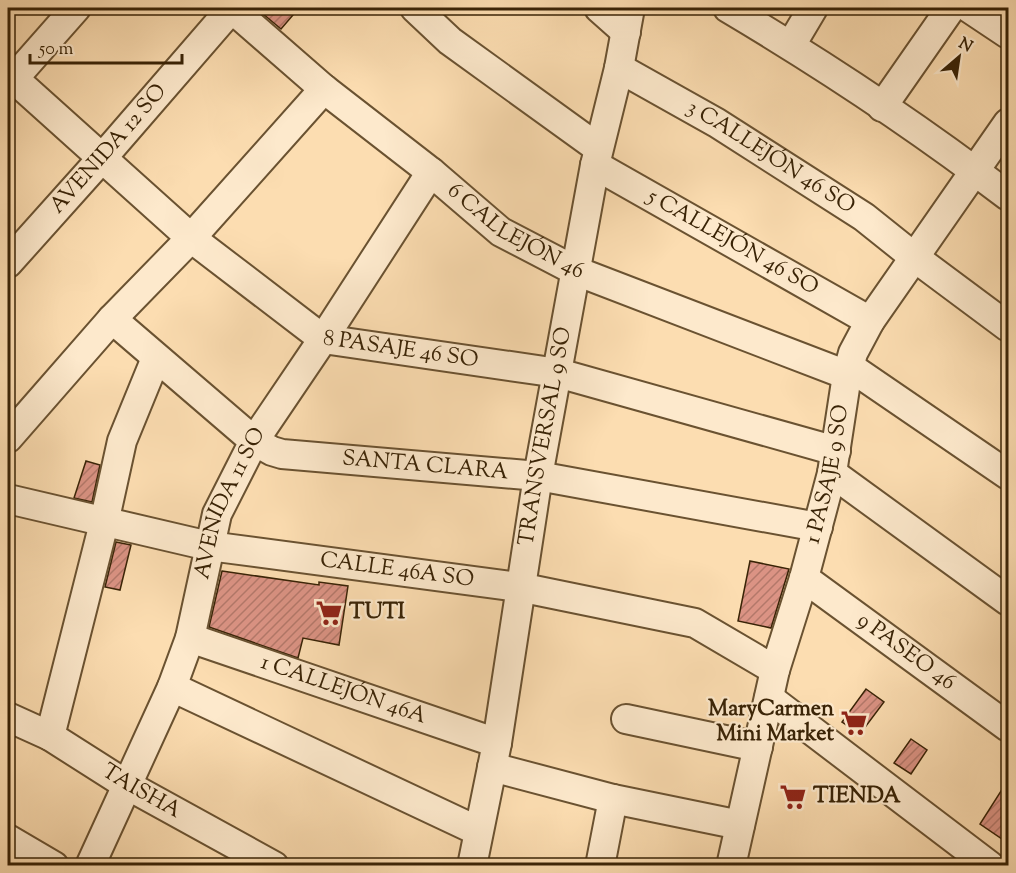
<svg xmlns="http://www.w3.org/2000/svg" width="1016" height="873" viewBox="0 0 1016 873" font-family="'Sorts Mill Goudy',serif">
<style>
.building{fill:url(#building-hatch);stroke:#392306;stroke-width:1.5}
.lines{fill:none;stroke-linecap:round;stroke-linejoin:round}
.minor-casing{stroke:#6a5231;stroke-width:32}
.minor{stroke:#fde9cc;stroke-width:28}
.labels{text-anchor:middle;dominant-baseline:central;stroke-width:4.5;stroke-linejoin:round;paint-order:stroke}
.street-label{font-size:22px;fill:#392306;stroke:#fde9cc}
.poi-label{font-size:22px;font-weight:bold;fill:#392306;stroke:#fde9cc;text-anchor:start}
</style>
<defs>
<pattern id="building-hatch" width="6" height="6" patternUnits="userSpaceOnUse" patternTransform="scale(1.5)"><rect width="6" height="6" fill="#db9384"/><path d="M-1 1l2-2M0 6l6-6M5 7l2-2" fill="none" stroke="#b3786a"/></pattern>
</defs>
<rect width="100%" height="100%" fill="#fcddb1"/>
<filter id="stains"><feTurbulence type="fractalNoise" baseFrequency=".00333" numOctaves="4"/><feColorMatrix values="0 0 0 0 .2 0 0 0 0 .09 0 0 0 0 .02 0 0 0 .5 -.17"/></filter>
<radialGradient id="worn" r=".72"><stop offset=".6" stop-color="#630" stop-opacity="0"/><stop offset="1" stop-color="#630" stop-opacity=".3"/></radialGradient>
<path class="building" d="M 256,8 L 299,8 L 281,29 Z
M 86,461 L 100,465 L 92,502 L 74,498 Z
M 116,542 L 131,545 L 120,590 L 105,587 Z
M 750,561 L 789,569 L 771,628 L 738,621 Z
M 222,571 L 319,585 L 319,582 L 348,586 L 339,645 L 303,638 L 298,658 L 209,627 Z
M 866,689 L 884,702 L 860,734 L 842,722 Z
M 911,739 L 927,750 L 911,774 L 894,763 Z
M 1008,780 L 1008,843 L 980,824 Z"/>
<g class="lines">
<g class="minor-casing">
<g id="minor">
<path id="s1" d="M 231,8 L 324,89 L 431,172 L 501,232 L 576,271 L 847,375"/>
<path d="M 415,8 L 450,41 L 598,148"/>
<path d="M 599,8 L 626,32"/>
<path d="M 728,8 C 824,65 919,128 1008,196"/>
<path d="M 969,8 L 1008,34"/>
<path d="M 791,45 L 813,8"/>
<path id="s2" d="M 619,68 L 717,123 L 864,217 L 914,257 L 1008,327"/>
<path id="s3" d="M 13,78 L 191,238 L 323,339 L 558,373 L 836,451"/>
<path d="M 8,85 L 76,8"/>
<path d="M 882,107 L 951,8"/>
<path id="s4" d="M 595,165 L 870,321"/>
<path id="s5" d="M 8,263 L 103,157 L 232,8"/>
<path id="s6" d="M 112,319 L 254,441 L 272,451 L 282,454 L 538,476 L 818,527"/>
<path d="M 850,367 L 1008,475"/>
<path d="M 8,438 L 112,319 L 191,238 L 324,89"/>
<path d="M 832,473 L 1008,601"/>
<path id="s7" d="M 8,499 L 209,546 L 519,587 L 695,623 L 775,670"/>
<path id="s8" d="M 804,578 L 1008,727"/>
<path id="s9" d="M 190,638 L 497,743"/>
<path d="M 172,687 L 478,831"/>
<path d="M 769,698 L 990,866"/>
<path id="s10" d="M 8,717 L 50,736 L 127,785 L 274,866"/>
<path d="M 626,719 L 758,747"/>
<path d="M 50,736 L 104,523 L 122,441 L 156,358"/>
<path d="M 492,767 L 613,799 L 740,825"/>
<path d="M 8,839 L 54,866"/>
<path id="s11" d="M 90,866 L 172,687 L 190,638 L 217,514 L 254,441 L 323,339 L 431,172"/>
<path id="s12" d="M 472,866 L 497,743 L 538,476 L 595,165 L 619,68 L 630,8"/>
<path d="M 600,866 L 613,799"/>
<path id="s13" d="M 731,866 L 775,670 L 804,578 L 832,473 L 847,375 L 853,353 L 870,321 L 1008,123"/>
</g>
</g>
<use href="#minor" class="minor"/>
</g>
<defs>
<g id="supermarket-bare" transform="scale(2.07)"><path d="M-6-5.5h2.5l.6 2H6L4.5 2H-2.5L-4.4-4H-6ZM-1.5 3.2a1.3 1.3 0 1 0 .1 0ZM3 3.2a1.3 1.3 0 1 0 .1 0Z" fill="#8f2418" stroke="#fde9cc" stroke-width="2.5" paint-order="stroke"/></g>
</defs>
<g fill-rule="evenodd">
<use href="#supermarket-bare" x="329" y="613"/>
<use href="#supermarket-bare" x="854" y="723"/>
<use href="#supermarket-bare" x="793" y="797"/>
</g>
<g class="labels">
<g class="street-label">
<text stroke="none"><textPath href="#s5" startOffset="152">AVENIDA 12 SO</textPath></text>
<text stroke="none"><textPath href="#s2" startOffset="176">3 CALLEJÓN 46 SO</textPath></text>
<text stroke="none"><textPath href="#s1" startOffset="363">6 CALLEJÓN 46</textPath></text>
<text stroke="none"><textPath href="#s4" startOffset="158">5 CALLEJÓN 46 SO</textPath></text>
<text stroke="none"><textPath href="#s3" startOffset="484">8 PASAJE 46 SO</textPath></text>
<text stroke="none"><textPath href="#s12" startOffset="436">TRANSVERSAL 9 SO</textPath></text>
<text stroke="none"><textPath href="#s6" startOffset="362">SANTA CLARA</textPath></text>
<text stroke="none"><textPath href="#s13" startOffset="404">1 PASAJE 9 SO</textPath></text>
<text stroke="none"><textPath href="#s11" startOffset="390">AVENIDA 11 SO</textPath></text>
<text stroke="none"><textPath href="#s7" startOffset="396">CALLE 46A SO</textPath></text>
<text stroke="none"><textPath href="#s8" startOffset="126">9 PASEO 46</textPath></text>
<text stroke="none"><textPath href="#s9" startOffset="162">1 CALLEJÓN 46A</textPath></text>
<text stroke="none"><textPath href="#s10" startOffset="153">TAISHA</textPath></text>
</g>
<g class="poi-label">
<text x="349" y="613">TUTI</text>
<text x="834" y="710" text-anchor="end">MaryCarmen<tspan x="834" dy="25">Mini Market</tspan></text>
<text x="813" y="797">TIENDA</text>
</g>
</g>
<rect width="1016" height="873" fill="none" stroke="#fcddb1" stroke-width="30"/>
<rect x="9" y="9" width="998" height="855" fill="none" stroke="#392306" stroke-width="3"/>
<rect x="15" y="15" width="986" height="843" fill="none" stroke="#392306" stroke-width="1.5"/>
<g transform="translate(959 57) rotate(29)" stroke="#fde9cc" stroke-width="4.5" paint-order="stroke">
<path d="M0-4.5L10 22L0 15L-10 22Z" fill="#392306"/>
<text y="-9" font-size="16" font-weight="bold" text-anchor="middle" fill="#392306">N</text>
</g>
<path d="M30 54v9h152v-9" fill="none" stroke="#392306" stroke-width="3"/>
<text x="39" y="54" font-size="18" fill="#392306" stroke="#fde9cc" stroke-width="4.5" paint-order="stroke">50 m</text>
<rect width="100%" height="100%" filter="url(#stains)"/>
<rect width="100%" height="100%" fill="url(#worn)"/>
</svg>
